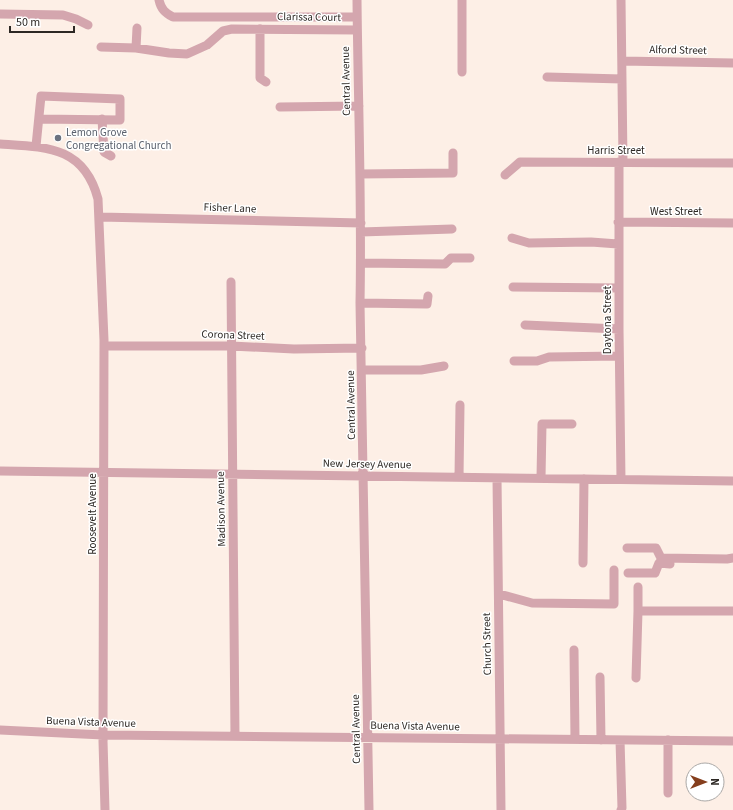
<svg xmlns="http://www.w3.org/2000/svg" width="733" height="810" viewBox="0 0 733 810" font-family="'Source Sans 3',sans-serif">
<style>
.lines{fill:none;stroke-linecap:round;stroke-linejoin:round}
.minor{stroke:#d4a6ae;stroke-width:9}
.worship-dot{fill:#6b7280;stroke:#fff;stroke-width:1.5}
.labels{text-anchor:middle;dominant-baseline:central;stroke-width:3;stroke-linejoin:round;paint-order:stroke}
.street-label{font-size:11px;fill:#2d2824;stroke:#fff}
.worship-label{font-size:11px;fill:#5b616d;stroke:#fff;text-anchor:start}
</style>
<rect width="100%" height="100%" fill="#fdefe6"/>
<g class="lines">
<path class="minor" d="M 159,0 C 161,9 165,13 173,17 L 357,17
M 357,0 C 358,101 362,202 360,303 L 369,810
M 462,0 L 462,72
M 621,0 L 623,162
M 0,14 L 63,15 L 76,19 L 88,25
M 260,29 L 260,78 L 266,82
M 101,47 L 136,48 L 169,53 L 187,54 L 207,45 L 223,31 L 232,29 L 357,30
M 136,48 L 137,28
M 622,61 L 733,63
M 547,77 L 622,79
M 280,107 L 359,106
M 102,119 L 104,152 L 111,156
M 0,144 C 46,147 84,146 98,199 L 104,340 L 103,741 L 105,810
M 36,146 L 41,96 L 120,99 L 120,120 L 39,119
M 619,162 L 619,329 L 621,479
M 360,174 L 453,173 L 453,153
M 505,175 L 520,162 L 733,163
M 100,217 L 361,223
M 618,222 L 733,223
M 361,232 L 452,229
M 512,238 L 529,243 L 591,242 L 618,244
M 361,263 L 445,264 L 451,258 L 470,258
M 231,282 L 235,736
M 513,287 L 618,288
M 360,303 L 427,304 L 428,296
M 525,325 L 619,329
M 104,346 L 231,346 L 294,349 L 362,348
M 514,361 L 537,361 L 549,357 L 619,356
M 362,370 L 421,370 L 444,366
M 0,471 L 733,481
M 459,477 L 460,405
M 497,478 L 501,810
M 541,478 L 542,424 L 572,424
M 627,548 L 656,548 L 661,558 L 727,559 L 733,558
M 583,563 L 584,479
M 628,573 L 655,573 L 659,563 L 670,564
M 499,594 L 532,603 L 614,604 L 614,570
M 638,611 L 638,587
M 574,650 L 575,739
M 600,677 L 601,740
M 636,678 L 638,611 L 733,611
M 0,730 L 103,735 L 733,741
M 620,740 L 622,808 L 621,810
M 668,793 L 668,740"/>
</g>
<circle class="worship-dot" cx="58" cy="138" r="4"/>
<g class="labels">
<g class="street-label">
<text transform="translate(309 17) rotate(1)">Clarissa Court</text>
<text transform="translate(678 50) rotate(1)">Alford Street</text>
<text transform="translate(346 81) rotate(-91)">Central Avenue</text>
<text x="616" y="150">Harris Street</text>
<text transform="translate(230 208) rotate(2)">Fisher Lane</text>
<text x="676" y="211">West Street</text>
<text transform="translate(607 320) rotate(-90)">Daytona Street</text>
<text transform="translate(233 335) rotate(2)">Corona Street</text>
<text transform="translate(351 405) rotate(-91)">Central Avenue</text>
<text transform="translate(367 464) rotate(1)">New Jersey Avenue</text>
<text transform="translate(221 509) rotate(-91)">Madison Avenue</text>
<text transform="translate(92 514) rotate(-90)">Roosevelt Avenue</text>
<text transform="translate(487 644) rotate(-91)">Church Street</text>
<text transform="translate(91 722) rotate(2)">Buena Vista Avenue</text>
<text transform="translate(415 726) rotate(1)">Buena Vista Avenue</text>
<text transform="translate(356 729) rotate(-91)">Central Avenue</text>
</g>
<g class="worship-label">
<text x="66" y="132">Lemon Grove<tspan x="66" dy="13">Congregational Church</tspan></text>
</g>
</g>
<g transform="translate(705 782) rotate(90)"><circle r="19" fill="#ffffff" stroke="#aba9a7"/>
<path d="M0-3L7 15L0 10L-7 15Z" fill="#853e1d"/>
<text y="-6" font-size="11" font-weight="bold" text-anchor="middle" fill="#2d2824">N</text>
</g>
<path d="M10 26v6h64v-6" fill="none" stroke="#2d2824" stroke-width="2"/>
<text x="16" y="26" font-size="12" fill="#2d2824" stroke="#ffffff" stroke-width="3" paint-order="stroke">50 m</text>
</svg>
